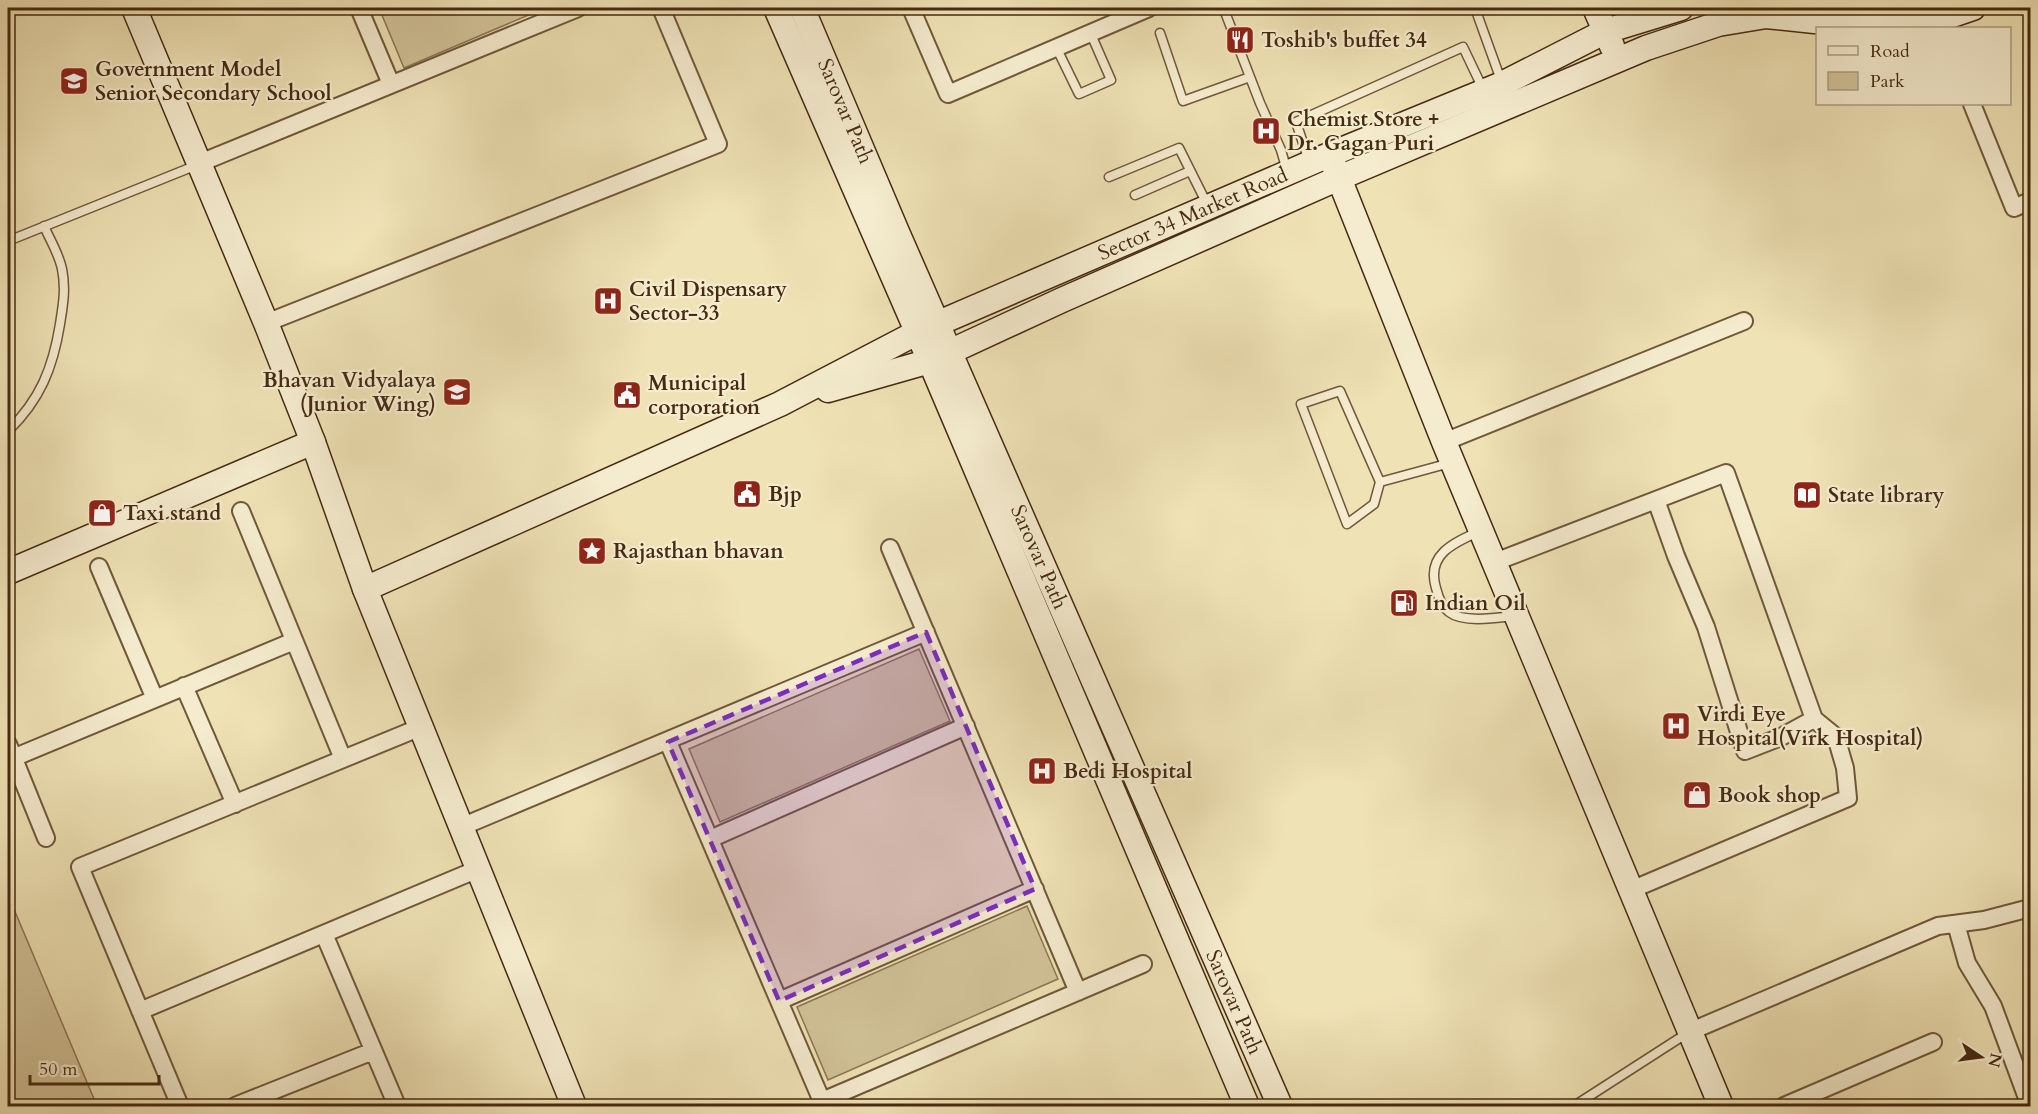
<svg xmlns="http://www.w3.org/2000/svg" width="2038" height="1114" viewBox="0 0 2038 1114" font-family="Cardo,serif">
<style>
.green{fill:#d2c399;stroke:#8c7655;stroke-width:1.5}
.lines{fill:none;stroke-linecap:round;stroke-linejoin:round}
.lane-casing{stroke:#70583a;stroke-width:11}
.street-casing{stroke:#70583a;stroke-width:20}
.secondary-casing{stroke:#462a11;stroke-width:27}
.path{stroke:#462a11;stroke-width:3;stroke-dasharray:4.5 3;stroke-linecap:butt}
.lane{stroke:#f5eccf;stroke-width:8}
.street{stroke:#f5eccf;stroke-width:16}
.secondary{stroke:#f5eccf;stroke-width:24}
.marked{fill:#7b2cbf;fill-opacity:0.2;stroke:#7b2cbf;stroke-width:4.5;stroke-dasharray:12 8;stroke-linejoin:round}
.labels{text-anchor:middle;dominant-baseline:central;stroke-width:4.5;stroke-linejoin:round;paint-order:stroke}
.poi-label{font-size:21px;font-weight:bold;fill:#462a11;stroke:#f5eccf;text-anchor:start}
.street-label{font-size:21px;fill:#462a11;stroke:#f5eccf}
</style>
<rect width="100%" height="100%" fill="#efe2b5"/>
<filter id="stains"><feTurbulence type="fractalNoise" baseFrequency=".00333" numOctaves="4"/><feColorMatrix values="0 0 0 0 .2 0 0 0 0 .09 0 0 0 0 .02 0 0 0 .5 -.17"/></filter>
<radialGradient id="worn" r=".72"><stop offset=".6" stop-color="#630" stop-opacity="0"/><stop offset="1" stop-color="#630" stop-opacity=".3"/></radialGradient>
<path class="green" d="M 379,8 L 545,8 L 404,68 Z
M 919,649 L 950,721 L 720,822 L 689,749 Z
M 8,895 L 97,1106 L 8,1106 Z
M 1027,906 L 1058,979 L 828,1080 L 797,1007 Z"/>
<g class="lines">
<g class="lane-casing">
<path id="lane" d="M 1475,8 L 1502,83
M 1225,12 L 1260,103 L 1281,150 L 1287,171
M 1160,33 L 1183,101 L 1250,77
M 1056,47 L 1079,94 L 1111,80 L 1090,32
M 1309,161 L 1296,122 L 1463,47 L 1483,89
M 1109,177 L 1179,148 L 1207,204
M 1135,195 L 1190,171
M 8,241 L 197,165
M 8,431 C 40,400 53,368 60,324 C 63,305 66,289 62,269 C 59,254 50,240 44,226
M 1380,482 L 1374,504 L 1347,524 L 1301,404 L 1340,391 L 1380,482 L 1450,463
M 1478,532 C 1453,543 1426,555 1436,588 C 1438,596 1442,607 1449,612 C 1463,623 1496,618 1513,616
M 1574,1106 L 1689,1032"/>
</g>
<g class="street-casing">
<path id="street" d="M 359,8 L 391,84
M 911,8 L 948,94 L 1149,8
M 1972,104 L 2014,208 L 2030,201
M 200,163 L 578,8
M 266,323 L 718,144 L 661,8
M 1444,442 L 1744,321
M 241,511 L 343,759
M 890,548 L 1078,992
M 1495,562 L 1726,473 L 1814,719 L 1781,737 L 1745,751 L 1706,627 L 1676,556 L 1656,500
M 99,567 L 155,699
M 184,686 L 235,804
M 668,742 L 824,1106
M 8,744 L 46,838
M 13,758 L 294,641
M 461,827 L 926,632
M 710,839 L 966,726
M 1631,890 L 1848,798 L 1845,768 L 1836,737 L 1814,719
M 1956,924 L 1967,963 L 1993,1006 L 2030,1106
M 324,934 L 397,1106
M 779,1001 L 1035,889
M 140,1011 L 478,869
M 1689,1032 L 1938,926 L 1984,920 L 2030,908
M 822,1101 L 1143,964
M 180,1106 L 80,867 L 421,727
M 235,1106 L 373,1051
M 1784,1106 L 1933,1042"/>
</g>
<g class="secondary-casing">
<g id="secondary">
<path d="M 134,8 L 266,323 L 313,442 L 365,589 L 574,1106"/>
<path d="M 776,8 L 930,361 L 1247,1106"/>
<path id="s1" d="M 802,8 L 897,232 L 1280,1106"/>
<path d="M 1595,8 L 1612,46"/>
<path d="M 1333,163 L 1444,442 L 1721,1106"/>
<path d="M 828,390 L 930,361 L 1062,300 L 1339,178 L 1646,48 L 1718,24 L 1766,16 L 1852,25 L 1938,20 L 1973,8"/>
<path d="M 8,572 L 313,442"/>
<path id="s2" d="M 365,589 L 780,404 L 918,332 L 1329,155 L 1502,84 L 1606,31 L 1681,8"/>
</g>
</g>
<path class="path" d="M 8,1089 L 15,1106"/>
<use href="#lane" class="lane"/>
<use href="#street" class="street"/>
<use href="#secondary" class="secondary"/>
</g>
<path class="marked" d="M 926,632 L 1035,889 L 779,1001 L 668,742 Z"/>
<defs>
<g id="restaurant-square" transform="scale(1.5)"><rect x="-9" y="-9" width="18" height="18" rx="4" fill="#8f2418" stroke="#f5eccf"/><path d="M-5-6h1v4h1v-4h1v4h1v-4h1v5L-1.5 .5V6h-2V.5L-5-1ZM5-6V6H3V1.5H1.5Q1.5-4 5-6Z" fill="#fff"/></g>
<g id="school-square" transform="scale(1.5)"><rect x="-9" y="-9" width="18" height="18" rx="4" fill="#8f2418" stroke="#f5eccf"/><path d="M0-5L7-2L0 1L-7-2ZM-4 1L0 2.5L4 1V4Q0 6-4 4Z" fill="#fff"/></g>
<g id="hospital-square" transform="scale(1.5)"><rect x="-9" y="-9" width="18" height="18" rx="4" fill="#8f2418" stroke="#f5eccf"/><path d="M-5-5h3v3.5h4V-5h3V5h-3V1.5h-4V5h-3Z" fill="#fff"/></g>
<g id="civic-square" transform="scale(1.5)"><rect x="-9" y="-9" width="18" height="18" rx="4" fill="#8f2418" stroke="#f5eccf"/><path d="M-.6-6.5H3V-4.5H.6V-3L4-1V1h2V6H-6V1h2V-1L-.6-3ZM-1.2 2.5V6h2.4V2.5Z" fill="#fff"/></g>
<g id="library-square" transform="scale(1.5)"><rect x="-9" y="-9" width="18" height="18" rx="4" fill="#8f2418" stroke="#f5eccf"/><path d="M-6-4Q-3-5.5-.7-3.5V5Q-3 3-6 4ZM6-4Q3-5.5 .7-3.5V5Q3 3 6 4Z" fill="#fff"/></g>
<g id="shop-square" transform="scale(1.5)"><rect x="-9" y="-9" width="18" height="18" rx="4" fill="#8f2418" stroke="#f5eccf"/><path d="M-5-2.5h2.3a2.7 3.5 0 0 1 5.4 0H5L5.5 6h-11ZM-1.5-2.5h3a1.5 2.3 0 0 0-3 0Z" fill="#fff"/></g>
<g id="sight-square" transform="scale(1.5)"><rect x="-9" y="-9" width="18" height="18" rx="4" fill="#8f2418" stroke="#f5eccf"/><path d="M0-6L1.8-2.2L6-1.7L2.9 1.2L3.7 5.4L0 3.3L-3.7 5.4L-2.9 1.2L-6-1.7L-1.8-2.2Z" fill="#fff"/></g>
<g id="fuel-square" transform="scale(1.5)"><rect x="-9" y="-9" width="18" height="18" rx="4" fill="#8f2418" stroke="#f5eccf"/><path d="M-5.5-6h7V0h2V4h1.3V-2.5L3-4.5l.8-.8L6-3V5H2.5V1h-1V6h-7ZM-4.2-4.7v3.2H.2V-4.7Z" fill="#fff"/></g>
</defs>
<g fill-rule="evenodd">
<use href="#restaurant-square" x="1240" y="40"/>
<use href="#school-square" x="74" y="81"/>
<use href="#hospital-square" x="1266" y="131"/>
<use href="#hospital-square" x="608" y="301"/>
<use href="#school-square" x="457" y="392"/>
<use href="#civic-square" x="627" y="395"/>
<use href="#civic-square" x="747" y="494"/>
<use href="#library-square" x="1807" y="495"/>
<use href="#shop-square" x="102" y="513"/>
<use href="#sight-square" x="592" y="551"/>
<use href="#fuel-square" x="1404" y="603"/>
<use href="#hospital-square" x="1676" y="726"/>
<use href="#hospital-square" x="1042" y="771"/>
<use href="#shop-square" x="1697" y="795"/>
</g>
<g class="labels">
<g class="poi-label">
<text x="1261" y="40">Toshib's buffet 34</text>
<text x="95" y="69">Government Model<tspan x="95" dy="24">Senior Secondary School</tspan></text>
<text x="1287" y="119">Chemist Store +<tspan x="1287" dy="24">Dr. Gagan Puri</tspan></text>
<text x="629" y="289">Civil Dispensary<tspan x="629" dy="24">Sector-33</tspan></text>
<text x="436" y="380" text-anchor="end">Bhavan Vidyalaya<tspan x="436" dy="24">(Junior Wing)</tspan></text>
<text x="648" y="383">Municipal<tspan x="648" dy="24">corporation</tspan></text>
<text x="768" y="494">Bjp</text>
<text x="1828" y="495">State library</text>
<text x="123" y="513">Taxi stand</text>
<text x="613" y="551">Rajasthan bhavan</text>
<text x="1425" y="603">Indian Oil</text>
<text x="1697" y="714">Virdi Eye<tspan x="1697" dy="24">Hospital(Virk Hospital)</tspan></text>
<text x="1063" y="771">Bedi Hospital</text>
<text x="1718" y="795">Book shop</text>
</g>
<g class="street-label">
<text stroke="none"><textPath href="#s1" startOffset="112">Sarovar Path</textPath></text>
<text stroke="none"><textPath href="#s2" startOffset="909">Sector 34 Market Road</textPath></text>
<text stroke="none"><textPath href="#s1" startOffset="598">Sarovar Path</textPath></text>
<text stroke="none"><textPath href="#s1" startOffset="1084">Sarovar Path</textPath></text>
</g>
</g>
<rect width="2038" height="1114" fill="none" stroke="#efe2b5" stroke-width="30"/>
<rect x="9" y="9" width="2020" height="1096" fill="none" stroke="#462a11" stroke-width="3"/>
<rect x="15" y="15" width="2008" height="1084" fill="none" stroke="#462a11" stroke-width="1.5"/>
<rect x="1816" y="27" width="195" height="78" fill="#f5eccf" stroke="#af9e83" stroke-width="1.5"/>
<rect x="1828" y="46" width="30" height="9" fill="#f5eccf" stroke="#af9e83" stroke-width="1.5"/>
<text x="1870" y="57" font-size="18" fill="#462a11">Road</text>
<rect x="1828" y="72" width="30" height="18" fill="#d2c399" stroke="#af9e83" stroke-width="1.5"/>
<text x="1870" y="87" font-size="18" fill="#462a11">Park</text>
<g transform="translate(1981 1057) rotate(103)" stroke="#f5eccf" stroke-width="4.5" paint-order="stroke">
<path d="M0-4.5L10 22L0 15L-10 22Z" fill="#462a11"/>
<text y="-9" font-size="16" font-weight="bold" text-anchor="middle" fill="#462a11">N</text>
</g>
<path d="M30 1075v9h129v-9" fill="none" stroke="#462a11" stroke-width="3"/>
<text x="39" y="1075" font-size="18" fill="#462a11" stroke="#f5eccf" stroke-width="4.5" paint-order="stroke">50 m</text>
<rect width="100%" height="100%" filter="url(#stains)"/>
<rect width="100%" height="100%" fill="url(#worn)"/>
</svg>
